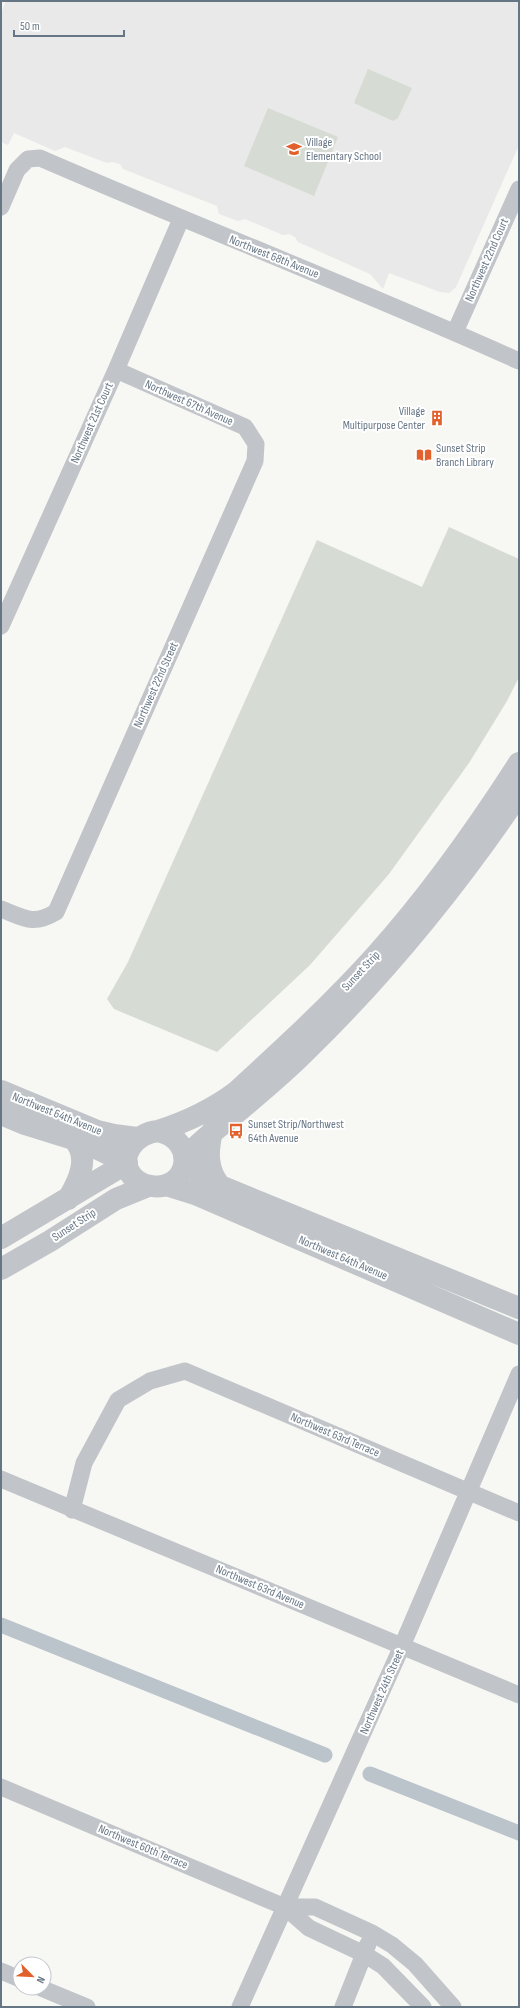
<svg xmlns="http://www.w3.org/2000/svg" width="520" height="2008" viewBox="0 0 520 2008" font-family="'Sofia Sans Condensed',sans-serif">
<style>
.built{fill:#e8e9e8}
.green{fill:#d6dcd4}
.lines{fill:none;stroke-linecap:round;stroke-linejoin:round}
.canal{stroke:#bbc4ca;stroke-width:15}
.minor{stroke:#c1c4c8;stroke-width:17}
.tertiary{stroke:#c1c4c8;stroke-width:22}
.labels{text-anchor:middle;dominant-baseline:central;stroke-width:4;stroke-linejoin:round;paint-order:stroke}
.poi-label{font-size:12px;fill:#677685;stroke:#fff;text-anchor:start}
.street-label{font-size:12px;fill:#677685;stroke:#fff}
</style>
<rect width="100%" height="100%" fill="#f7f7f4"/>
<path class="built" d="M 6,1 L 519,1 L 519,145 L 456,287 L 449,293 L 440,292 L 389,273 L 383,289 L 370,274 L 298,242 L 295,237 L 289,234 L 283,235 L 245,219 L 238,221 L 219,214 L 217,206 L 123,169 L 120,164 L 112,162 L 107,163 L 65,147 L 55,151 L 14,133 L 8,145 L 1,142 L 1,13 Z"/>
<path class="green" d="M 368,69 L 412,88 L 398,118 L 393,121 L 354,103 Z
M 268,108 L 338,137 L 314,196 L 244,166 Z
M 449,527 L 519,559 L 519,677 L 507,701 L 469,763 L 389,874 L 310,965 L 217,1052 L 114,1009 L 107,999 L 128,962 L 317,540 L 422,587 Z"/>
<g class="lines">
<path class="canal" d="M 1,1625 L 325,1755
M 370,1774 L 519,1833"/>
<path class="minor" d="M 1,207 L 17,170 L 28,159 L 40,158 C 199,227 361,290 519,361
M 455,332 L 519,189
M 1,626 L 116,370 L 181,219
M 1,909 C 24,918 33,926 56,912 L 255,461 L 256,444 L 245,427 L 116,370
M 1,1479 L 519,1695
M 72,1510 L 84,1463 L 118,1400 L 150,1381 L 185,1371 L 519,1513
M 1,1787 L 285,1907 L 309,1928 L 364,1954 L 383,1966 L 423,2007
M 285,1907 L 315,1907 L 372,1933 L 392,1945 L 415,1964 L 453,2007
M 1,1971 L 20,1979
M 41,1988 L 87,2007
M 240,2007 L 402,1646 L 519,1374
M 343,2007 L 368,1944"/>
<path class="tertiary" d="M 1,1091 L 97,1131 L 114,1135 L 137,1138
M 1,1114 L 25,1124 L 86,1143 L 127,1163
M 158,1131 C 186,1122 212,1110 236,1092 C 284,1048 332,1004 376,955 C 430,895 476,830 519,763
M 158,1131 C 199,1140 189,1192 151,1186 C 143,1185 137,1182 132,1176 C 116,1156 136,1133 158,1131 Z
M 212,1132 C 207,1152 207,1170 220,1186
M 185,1158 C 200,1141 218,1128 235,1114 C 259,1094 283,1074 305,1052 C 386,973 456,887 519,794
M 185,1158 L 203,1179 L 519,1308
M 166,1185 L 195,1194 L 519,1334
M 68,1199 C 79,1181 92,1154 71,1137
M 1,1238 L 127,1163
M 1,1269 L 50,1241 L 116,1199 L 148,1186"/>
</g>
<defs>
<g id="school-bare" transform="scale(1.2)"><path d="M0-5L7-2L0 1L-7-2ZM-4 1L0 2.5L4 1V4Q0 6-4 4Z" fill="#e1602b" stroke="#fff" stroke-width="2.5" paint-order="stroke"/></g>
<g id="building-bare" transform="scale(1.2)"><path d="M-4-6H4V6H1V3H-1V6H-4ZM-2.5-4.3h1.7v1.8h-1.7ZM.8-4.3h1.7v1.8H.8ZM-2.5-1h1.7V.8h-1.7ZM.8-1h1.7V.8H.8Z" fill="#e1602b" stroke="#fff" stroke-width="2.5" paint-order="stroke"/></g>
<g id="library-bare" transform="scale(1.2)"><path d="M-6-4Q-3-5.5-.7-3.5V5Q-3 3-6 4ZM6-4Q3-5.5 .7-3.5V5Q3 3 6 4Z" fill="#e1602b" stroke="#fff" stroke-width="2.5" paint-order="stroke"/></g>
<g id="bus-bare" transform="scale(1.2)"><path d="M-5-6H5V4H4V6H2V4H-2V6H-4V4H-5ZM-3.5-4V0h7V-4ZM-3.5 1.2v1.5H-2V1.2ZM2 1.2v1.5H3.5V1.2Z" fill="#e1602b" stroke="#fff" stroke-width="2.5" paint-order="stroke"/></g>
</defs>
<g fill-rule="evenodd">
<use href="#school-bare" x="294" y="149"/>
<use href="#building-bare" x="437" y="418"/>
<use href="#library-bare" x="424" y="455"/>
<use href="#bus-bare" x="236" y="1131"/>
</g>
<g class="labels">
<g class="poi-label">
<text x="306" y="142">Village<tspan x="306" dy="14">Elementary School</tspan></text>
<text x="425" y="411" text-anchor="end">Village<tspan x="425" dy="14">Multipurpose Center</tspan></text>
<text x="436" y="448">Sunset Strip<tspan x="436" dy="14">Branch Library</tspan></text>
<text x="248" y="1124">Sunset Strip/Northwest<tspan x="248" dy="14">64th Avenue</tspan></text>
</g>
<g class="street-label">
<text transform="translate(274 257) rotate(22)">Northwest 68th Avenue</text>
<text transform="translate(487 260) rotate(-66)">Northwest 22nd Court</text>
<text transform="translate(189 403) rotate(24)">Northwest 67th Avenue</text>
<text transform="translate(92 423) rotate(-66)">Northwest 21st Court</text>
<text transform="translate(156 685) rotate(-66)">Northwest 22nd Street</text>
<text transform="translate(361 971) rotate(-47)">Sunset Strip</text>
<text transform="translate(57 1114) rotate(22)">Northwest 64th Avenue</text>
<text transform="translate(74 1225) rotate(-33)">Sunset Strip</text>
<text transform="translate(343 1258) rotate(23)">Northwest 64th Avenue</text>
<text transform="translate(335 1435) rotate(23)">Northwest 63rd Terrace</text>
<text transform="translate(260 1587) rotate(23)">Northwest 63rd Avenue</text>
<text transform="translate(382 1692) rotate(-66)">Northwest 24th Street</text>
<text transform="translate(143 1847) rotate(23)">Northwest 60th Terrace</text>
</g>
</g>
<rect width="520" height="2008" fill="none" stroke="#677685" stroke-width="4"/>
<g transform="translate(32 1976) rotate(114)"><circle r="19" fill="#ffffff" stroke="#c2c8ce"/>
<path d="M0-3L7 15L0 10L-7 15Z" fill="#e1602b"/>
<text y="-6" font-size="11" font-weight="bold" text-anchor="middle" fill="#677685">N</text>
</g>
<path d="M14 30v6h110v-6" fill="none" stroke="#677685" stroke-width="2"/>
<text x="20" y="30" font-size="12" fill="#677685" stroke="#ffffff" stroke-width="3" paint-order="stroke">50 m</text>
</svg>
